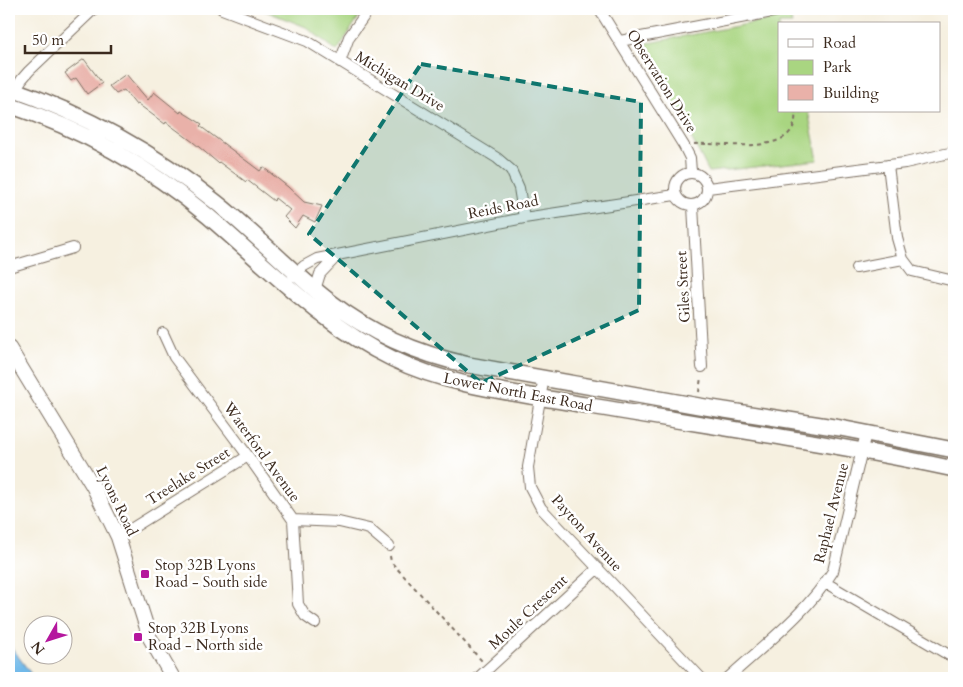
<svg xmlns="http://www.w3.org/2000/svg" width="963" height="687" viewBox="0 0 963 687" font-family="Cardo,serif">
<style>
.green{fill:#a9d581;stroke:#728050}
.water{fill:#71b9e9;stroke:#567284}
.building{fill:#e9b1a9}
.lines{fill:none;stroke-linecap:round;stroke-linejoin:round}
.street-casing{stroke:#7c6f62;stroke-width:12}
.secondary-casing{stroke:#7c6f62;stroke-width:16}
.primary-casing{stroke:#7c6f62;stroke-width:18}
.path{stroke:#7c6f62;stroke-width:2;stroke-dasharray:4 4;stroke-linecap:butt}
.street{stroke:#fff;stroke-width:10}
.secondary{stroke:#fff;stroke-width:14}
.primary{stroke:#fff;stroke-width:15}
.marked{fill:#0f766e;fill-opacity:0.2;stroke:#0f766e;stroke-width:4;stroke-dasharray:10 6;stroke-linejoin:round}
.poi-dot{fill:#b5179e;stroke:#fff;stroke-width:2}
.labels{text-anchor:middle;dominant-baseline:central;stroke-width:5;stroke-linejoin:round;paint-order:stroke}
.street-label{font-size:15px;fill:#3b2a1e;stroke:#fff}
.poi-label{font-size:15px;fill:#3b2a1e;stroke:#fff;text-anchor:start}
</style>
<rect width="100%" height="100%" fill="#fff"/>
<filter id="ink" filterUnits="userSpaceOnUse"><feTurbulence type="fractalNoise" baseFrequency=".02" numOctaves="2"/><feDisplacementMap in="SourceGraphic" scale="10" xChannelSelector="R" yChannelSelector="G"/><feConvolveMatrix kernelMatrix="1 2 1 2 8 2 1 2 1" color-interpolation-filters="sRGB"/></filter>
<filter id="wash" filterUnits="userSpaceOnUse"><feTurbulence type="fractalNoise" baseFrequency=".0096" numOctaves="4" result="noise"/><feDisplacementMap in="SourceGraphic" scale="20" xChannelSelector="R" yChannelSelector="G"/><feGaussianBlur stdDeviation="1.12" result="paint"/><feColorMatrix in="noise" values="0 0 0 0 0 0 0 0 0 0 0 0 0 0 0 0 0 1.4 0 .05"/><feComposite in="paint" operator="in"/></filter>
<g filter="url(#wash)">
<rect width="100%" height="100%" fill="#f6f0e0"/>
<path class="green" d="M 260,9 L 364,9 L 337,51 L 306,27 Z
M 790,16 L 792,24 L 779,24 L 779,111 L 808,111 L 818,160 L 709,172 L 643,44 Z"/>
<path class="water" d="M 9,644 L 34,678 L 9,678 Z"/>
<g id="blocks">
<path class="building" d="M 84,59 L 102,83 L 87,94 L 76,78 L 71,81 L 65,73 Z
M 126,74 L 148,100 L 154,92 L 180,113 L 181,111 L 202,124 L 200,126 L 260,171 L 263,167 L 288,187 L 304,202 L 322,206 L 315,222 L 303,216 L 295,228 L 284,217 L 290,210 L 275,198 L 274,201 L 247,180 L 246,182 L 219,162 L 218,163 L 193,142 L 166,122 L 165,124 L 138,104 L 136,105 L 124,90 L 116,94 L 109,86 Z"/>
</g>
</g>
<g filter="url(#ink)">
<use href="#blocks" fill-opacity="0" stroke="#7c6f62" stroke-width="1"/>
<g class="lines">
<g class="street-casing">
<path id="street" d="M 222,9 L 307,41 L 497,158 L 511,170 L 519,188 L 524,218
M 599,9 L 684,146 L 690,158 L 691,172
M 620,41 L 788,9
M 340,62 L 349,37 L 369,9
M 15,90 L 22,79 L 29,71 L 94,9
M 888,165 L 897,238 L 903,259 L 912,271 L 954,281
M675 189a16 16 0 1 1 32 0a16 16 0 1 1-32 0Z
M 708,188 L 905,163 L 954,152
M 693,206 L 702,367
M 9,267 L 73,248
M 856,268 L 903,259
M 293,276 L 304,266 L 317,259 L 524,218 L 675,195
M 315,290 L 320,274 L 337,256
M 163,333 L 174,357 L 248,456 L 293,520 L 298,604 L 305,616 L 315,623
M 544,377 L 528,467 L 530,487 L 541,508 L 701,678
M 293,520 L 339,522 L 369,529 L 389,546
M 118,537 L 248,456
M 826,583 L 954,658
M 478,678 L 598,568
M 728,678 C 764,645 807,613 833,571 L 866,433"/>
</g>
<g class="secondary-casing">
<path id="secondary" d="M 9,348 L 93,486 L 118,537 L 150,638 L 173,678"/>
</g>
<g class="primary-casing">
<path id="primary" d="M 9,88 C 84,114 155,153 217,203 C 256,234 290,271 329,301 C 370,333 418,354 469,365 L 699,406 L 840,428 L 954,450
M 9,105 C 82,129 149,167 208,216 C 268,267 321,324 393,359 C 453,388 520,393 585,405 C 708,426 832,443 954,469"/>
</g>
<path class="path" d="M 694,144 C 722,142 801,159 795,111
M 699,392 L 701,377
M 390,556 L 391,562 L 482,661"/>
<use href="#street" class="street"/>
<use href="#secondary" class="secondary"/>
<use href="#primary" class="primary"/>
</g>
</g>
<path class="marked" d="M 421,64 L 641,102 L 639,310 L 481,383 L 309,234 Z"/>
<g class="poi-dot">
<rect x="140" y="569" width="10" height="10" rx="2.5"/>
<rect x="133" y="632" width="10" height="10" rx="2.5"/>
</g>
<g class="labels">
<g class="street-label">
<text transform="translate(400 81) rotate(31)">Michigan Drive</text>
<text transform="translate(662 81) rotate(58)">Observation Drive</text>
<text transform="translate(503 207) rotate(-11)">Reids Road</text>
<text transform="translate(683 287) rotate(-93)">Giles Street</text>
<text transform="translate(518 392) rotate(11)">Lower North East Road</text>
<text transform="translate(262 452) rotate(54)">Waterford Avenue</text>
<text transform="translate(188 476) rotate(-32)">Treelake Street</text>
<text transform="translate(117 501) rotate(64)">Lyons Road</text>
<text transform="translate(831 513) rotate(-76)">Raphael Avenue</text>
<text transform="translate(587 533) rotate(48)">Payton Avenue</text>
<text transform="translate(528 612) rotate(-43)">Moule Crescent</text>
</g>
<g class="poi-label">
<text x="155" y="565">Stop 32B Lyons<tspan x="155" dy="17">Road - South side</tspan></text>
<text x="148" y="628">Stop 32B Lyons<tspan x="148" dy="17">Road - North side</tspan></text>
</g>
</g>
<rect width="963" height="687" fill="none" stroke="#fff" stroke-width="30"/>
<rect x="778" y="22" width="162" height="90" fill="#ffffff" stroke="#b1aaa5"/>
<rect x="788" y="39" width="25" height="8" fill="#ffffff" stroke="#b1aaa5"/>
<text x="823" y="48" font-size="15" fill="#3b2a1e">Road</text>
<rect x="788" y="60" width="25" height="15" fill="#a9d581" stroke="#b1aaa5"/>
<text x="823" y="72" font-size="15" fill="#3b2a1e">Park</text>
<rect x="788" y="85" width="25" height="15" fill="#e9b1a9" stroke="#b1aaa5"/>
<text x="823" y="98" font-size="15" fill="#3b2a1e">Building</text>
<g transform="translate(48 640) rotate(231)"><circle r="24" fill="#ffffff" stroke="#b1aaa5"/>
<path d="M0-4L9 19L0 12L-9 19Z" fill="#b5179e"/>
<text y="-8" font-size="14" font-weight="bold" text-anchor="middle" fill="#3b2a1e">N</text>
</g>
<path d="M25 45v8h86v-8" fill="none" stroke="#3b2a1e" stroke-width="2.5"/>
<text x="32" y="45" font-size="15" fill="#3b2a1e" stroke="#ffffff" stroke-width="4" paint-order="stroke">50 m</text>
</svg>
